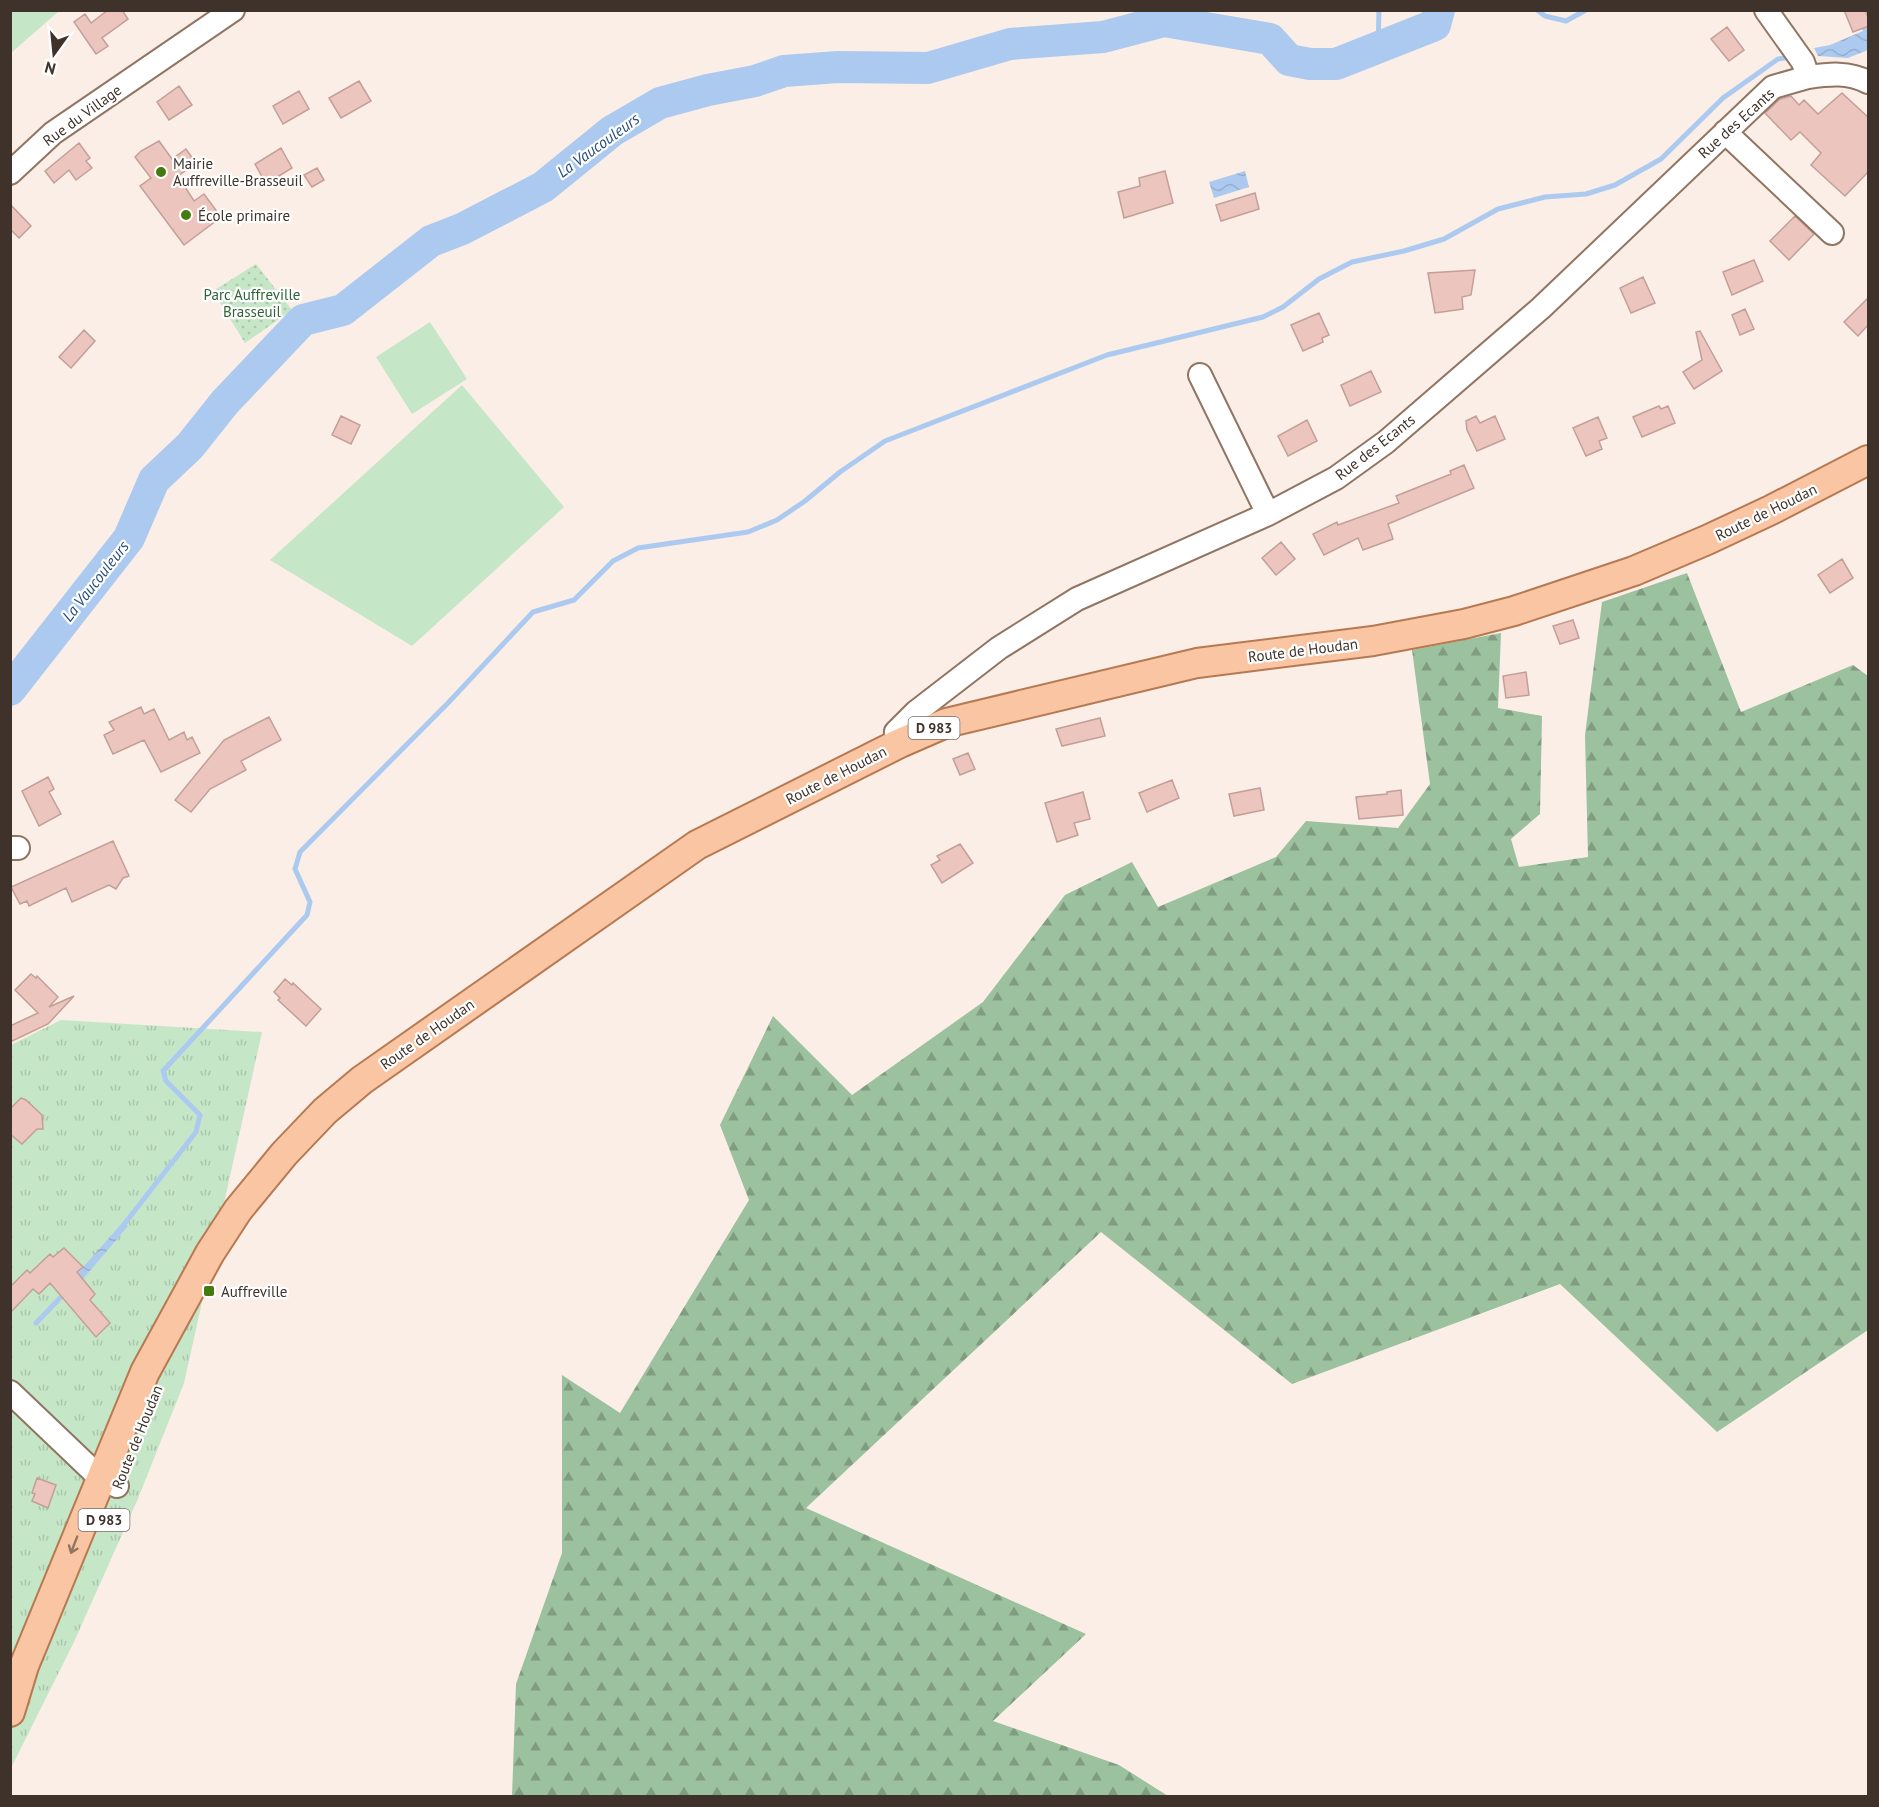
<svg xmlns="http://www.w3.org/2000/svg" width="1879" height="1807" viewBox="0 0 1879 1807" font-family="'PT Sans',sans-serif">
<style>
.grass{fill:url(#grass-tufts)}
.forest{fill:url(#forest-firs)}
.park{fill:url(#park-dots)}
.pitch{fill:#c5e6c7}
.water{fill:url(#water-waves)}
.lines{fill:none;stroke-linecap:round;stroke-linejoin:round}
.stream{stroke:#accaf0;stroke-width:5}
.river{stroke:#accaf0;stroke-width:32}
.building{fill:#ebc5be;stroke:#c39f98;stroke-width:1.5}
.minor-casing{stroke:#917563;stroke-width:26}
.major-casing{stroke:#b67951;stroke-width:32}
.minor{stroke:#fff;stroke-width:22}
.major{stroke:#fac5a3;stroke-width:28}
.oneway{stroke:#937460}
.poi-dot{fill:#447a0e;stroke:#fff;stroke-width:2}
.labels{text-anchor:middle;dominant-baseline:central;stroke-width:4.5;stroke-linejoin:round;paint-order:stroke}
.shield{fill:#fff;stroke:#78706a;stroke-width:1.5}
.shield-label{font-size:14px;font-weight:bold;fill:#3e322a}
.street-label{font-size:15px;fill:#3e322a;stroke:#fff}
.poi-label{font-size:15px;fill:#3e322a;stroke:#fff;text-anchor:start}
.park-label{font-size:15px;fill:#2f6335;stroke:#fff}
.water-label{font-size:16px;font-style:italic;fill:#254d7d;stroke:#fff}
</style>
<defs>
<pattern id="grass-tufts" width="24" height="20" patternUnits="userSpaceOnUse" patternTransform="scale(1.5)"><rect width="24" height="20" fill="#c5e6c7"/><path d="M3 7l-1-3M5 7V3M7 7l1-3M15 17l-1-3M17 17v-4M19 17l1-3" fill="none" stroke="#aac6ab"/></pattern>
<pattern id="forest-firs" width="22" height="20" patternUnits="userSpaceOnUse" patternTransform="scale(1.5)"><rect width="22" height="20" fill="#9cc19e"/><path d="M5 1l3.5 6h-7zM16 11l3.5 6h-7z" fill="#819d81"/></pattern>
<pattern id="park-dots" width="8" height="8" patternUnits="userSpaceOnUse" patternTransform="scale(1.5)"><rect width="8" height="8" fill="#c5e6c7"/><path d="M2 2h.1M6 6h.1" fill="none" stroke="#aac6ab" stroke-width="1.8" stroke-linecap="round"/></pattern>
<pattern id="water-waves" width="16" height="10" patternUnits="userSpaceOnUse" patternTransform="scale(1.5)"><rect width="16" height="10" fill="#accaf0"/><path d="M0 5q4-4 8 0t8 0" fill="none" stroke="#95aece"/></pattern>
</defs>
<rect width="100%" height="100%" fill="#fbeee6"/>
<path class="grass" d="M 61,1020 L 262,1032 L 184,1383 L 137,1501 L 73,1644 L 11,1768 L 11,1045 Z"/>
<path class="forest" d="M 1687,573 L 1741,712 L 1853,665 L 1868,676 L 1868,1330 L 1717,1432 L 1560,1284 L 1292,1384 L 1101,1232 L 806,1508 L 1086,1634 L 993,1721 L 1119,1765 L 1168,1796 L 512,1796 L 516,1684 L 562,1553 L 562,1375 L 620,1413 L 749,1200 L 720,1125 L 773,1016 L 852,1095 L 983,1002 L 1065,895 L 1132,862 L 1158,907 L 1276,857 L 1306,821 L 1398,828 L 1430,784 L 1412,650 L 1501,633 L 1498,708 L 1542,716 L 1540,814 L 1511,839 L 1519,867 L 1588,857 L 1585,735 L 1602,602 Z"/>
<path class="park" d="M 256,264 L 292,310 L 245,343 L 213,291 Z"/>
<path class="pitch" d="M 11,10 L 59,10 L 59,11 L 11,53 Z
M 430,322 L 467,379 L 412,414 L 376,357 Z
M 462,385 L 564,507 L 412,646 L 270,560 Z"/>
<path class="water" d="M 1868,26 L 1868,50 L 1848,58 L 1818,56 L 1814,48 L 1830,45 L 1863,31 L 1862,29 Z
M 1245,171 L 1249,187 L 1214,198 L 1209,182 Z
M 123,1222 L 128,1226 L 78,1285 L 71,1278 L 86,1264 Z"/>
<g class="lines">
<path class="stream" d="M 1537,10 L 1545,16 L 1566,21 L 1586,10
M 1141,26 L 1171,10
M 1378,47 L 1379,10
M 122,1227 L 196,1132 L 200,1115 L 166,1081 L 163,1071 L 307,915 L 310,902 L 295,869 L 300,852 L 448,703 L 533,612 L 574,600 L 613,561 L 638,548 L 748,532 L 777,520 L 805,501 L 840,472 L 885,441 L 1107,355 L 1263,317 L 1283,307 L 1319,279 L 1352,262 L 1404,251 L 1444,239 L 1498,209 L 1545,197 L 1586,194 L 1615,185 L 1661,159 L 1723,98 L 1778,59 L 1791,57
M 36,1323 L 65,1293"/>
<path class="river" d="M 10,690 L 129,538 L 154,480 L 190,446 L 225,402 L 303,320 L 343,310 L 431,241 L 462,229 L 543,187 L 612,131 L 660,103 L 708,90 L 755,81 L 784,71 L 838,67 L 928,68 L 1010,44 L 1103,37 L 1164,21 L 1270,39 L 1289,60 L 1310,64 L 1336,64 L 1435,25 L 1439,10"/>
</g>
<path class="building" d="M 108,10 L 122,10 L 128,19 L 102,38 L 108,46 L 96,54 L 74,22 L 85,14 L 91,23 Z
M 1844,10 L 1865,10 L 1869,20 L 1869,26 L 1853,32 Z
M 1727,27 L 1744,50 L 1729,61 L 1711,39 Z
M 359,81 L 371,101 L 341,118 L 329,98 Z
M 179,86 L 192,105 L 169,120 L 157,102 Z
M 299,91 L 309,109 L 283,124 L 273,106 Z
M 1842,93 L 1869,118 L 1869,171 L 1845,196 L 1811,165 L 1821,153 L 1800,132 L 1791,140 L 1765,113 L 1780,99 L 1791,96 L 1799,105 L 1804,100 L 1818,114 Z
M 159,141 L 172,159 L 186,149 L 196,163 L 178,176 L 194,201 L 204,194 L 221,217 L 184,245 L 140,186 L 151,178 L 135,157 L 141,151 Z
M 79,143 L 90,158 L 86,161 L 92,168 L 76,180 L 69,170 L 54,183 L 45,171 Z
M 281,148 L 292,168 L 266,184 L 255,164 Z
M 317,168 L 324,180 L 312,187 L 304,175 Z
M 1165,171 L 1173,203 L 1124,218 L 1118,192 L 1140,186 L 1139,178 Z
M 1255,193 L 1259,209 L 1221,221 L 1216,205 Z
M 10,204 L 31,226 L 19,238 L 10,229 Z
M 1795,216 L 1814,234 L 1789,260 L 1770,241 Z
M 1754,260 L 1763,281 L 1732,295 L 1723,272 Z
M 1475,270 L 1471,295 L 1462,297 L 1463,309 L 1435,313 L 1428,273 Z
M 1643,277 L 1655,303 L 1631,313 L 1620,288 Z
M 1869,297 L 1869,324 L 1858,336 L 1844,322 Z
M 1745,309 L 1754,329 L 1740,335 L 1732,315 Z
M 1319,313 L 1329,335 L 1322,338 L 1323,342 L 1303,351 L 1291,325 Z
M 84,330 L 95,341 L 71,368 L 59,357 Z
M 1700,331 L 1722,371 L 1694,389 L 1683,372 L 1702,360 L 1696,332 Z
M 1371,371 L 1381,392 L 1350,406 L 1341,385 Z
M 1659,406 L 1661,409 L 1668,406 L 1675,423 L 1642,437 L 1633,417 Z
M 341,416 L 360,425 L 351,444 L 332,435 Z
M 1476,416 L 1480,423 L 1495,416 L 1505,439 L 1477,451 L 1467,430 L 1466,421 Z
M 1598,417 L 1607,438 L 1599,441 L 1602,449 L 1586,456 L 1573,428 Z
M 1307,420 L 1317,441 L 1288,456 L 1278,436 Z
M 1464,465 L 1474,488 L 1388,524 L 1393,539 L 1363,550 L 1358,538 L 1324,555 L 1313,534 L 1337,522 L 1338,525 L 1399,503 L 1396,496 L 1451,474 L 1450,471 Z
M 1281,542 L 1295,559 L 1276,575 L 1262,558 Z
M 1842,559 L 1853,578 L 1830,593 L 1818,575 Z
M 1573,620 L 1579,638 L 1560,644 L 1553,626 Z
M 1526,672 L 1529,695 L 1506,698 L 1503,676 Z
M 141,707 L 144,714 L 154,709 L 169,740 L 184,732 L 187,740 L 192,737 L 200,753 L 161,772 L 144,740 L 113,754 L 104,735 L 114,730 L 109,722 Z
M 269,717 L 281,740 L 241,761 L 246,770 L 210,789 L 191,812 L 175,800 L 224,740 Z
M 1100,718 L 1105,736 L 1062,746 L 1056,729 Z
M 968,753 L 975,769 L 960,775 L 953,759 Z
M 48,777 L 54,789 L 49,792 L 61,814 L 39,826 L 22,791 Z
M 1172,780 L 1179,798 L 1147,812 L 1139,793 Z
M 1260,788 L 1264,810 L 1234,816 L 1229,794 Z
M 1401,790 L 1403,815 L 1359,819 L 1356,797 L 1387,794 L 1387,792 Z
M 1083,792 L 1090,819 L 1074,823 L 1078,835 L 1057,842 L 1045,803 Z
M 113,841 L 129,876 L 123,878 L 116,889 L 109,885 L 72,902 L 66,888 L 29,906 L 27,901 L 20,904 L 11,887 Z
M 960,844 L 973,863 L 942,883 L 931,865 L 940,860 L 937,856 Z
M 31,974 L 36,978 L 37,976 L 58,997 L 49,1007 L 74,996 L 48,1024 L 10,1042 L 10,1026 L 38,1013 L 15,990 Z
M 285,979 L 292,985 L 293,983 L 321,1009 L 306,1026 L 278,1000 L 280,998 L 274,992 Z
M 21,1098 L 26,1100 L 42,1115 L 43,1129 L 37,1129 L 22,1144 L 10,1134 L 10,1109 Z
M 64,1248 L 83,1267 L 77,1272 L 95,1294 L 90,1300 L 110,1323 L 96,1337 L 50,1283 L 39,1294 L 33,1289 L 10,1313 L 10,1287 L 27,1270 L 30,1273 L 50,1254 L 53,1257 Z
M 37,1478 L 56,1485 L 48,1508 L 32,1501 L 35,1494 L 32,1493 Z"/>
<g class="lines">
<g class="minor-casing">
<path id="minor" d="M 1766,10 L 1803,62 L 1808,77 C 1830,74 1848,72 1868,82
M 1725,132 L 1832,233
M 10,173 L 53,133 L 233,10
M 1200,375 L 1268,514
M 900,743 L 896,732 L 916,712 L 999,648 L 1077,599 L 1268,514 L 1336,478 L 1386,442 L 1541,308 L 1773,87 L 1808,77
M 10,848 L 18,848
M 10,1392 L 97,1475 L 117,1486"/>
</g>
<g class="major-casing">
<path id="major" d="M 10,1712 L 24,1666 L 145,1372 L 210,1253 L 238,1210 L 284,1154 L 325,1111 L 362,1080 L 697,845 L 900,743 L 946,723 L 1197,663 L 1373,641 L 1464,624 L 1514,611 L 1634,571 L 1707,540 L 1771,510 L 1868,460"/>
</g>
<use href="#minor" class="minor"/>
<use href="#major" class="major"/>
</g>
<defs><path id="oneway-shaft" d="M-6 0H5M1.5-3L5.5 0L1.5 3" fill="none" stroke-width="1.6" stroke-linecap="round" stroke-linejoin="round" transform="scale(1.5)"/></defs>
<use class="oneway" href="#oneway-shaft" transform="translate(74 1545) rotate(111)"/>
<g class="poi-dot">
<circle cx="161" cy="172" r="6"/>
<circle cx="186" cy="215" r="6"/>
<rect x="203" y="1285" width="12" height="12" rx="3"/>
</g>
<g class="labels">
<g class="shield">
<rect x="908.5" y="717" width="51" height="22" rx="4.5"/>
<rect x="78.5" y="1509" width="51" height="22" rx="4.5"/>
</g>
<g class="shield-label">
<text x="934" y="728">D 983</text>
<text x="104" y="1520">D 983</text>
</g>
<g class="street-label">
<text transform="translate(82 115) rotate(-36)">Rue du Village</text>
<text transform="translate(1736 123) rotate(-42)">Rue des Ecants</text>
<text transform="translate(1375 447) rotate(-38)">Rue des Ecants</text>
<text transform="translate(1766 512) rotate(-26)">Route de Houdan</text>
<text transform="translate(1303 650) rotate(-7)">Route de Houdan</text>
<text transform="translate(836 775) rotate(-27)">Route de Houdan</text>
<text transform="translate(427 1034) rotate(-35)">Route de Houdan</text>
<text transform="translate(137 1437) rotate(-68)">Route de Houdan</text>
</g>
<g class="poi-label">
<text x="173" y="163">Mairie<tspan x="173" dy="17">Auffreville-Brasseuil</tspan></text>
<text x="198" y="215">École primaire</text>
<text x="221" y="1291">Auffreville</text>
</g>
<g class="park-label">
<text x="252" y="294">Parc Auffreville<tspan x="252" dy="17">Brasseuil</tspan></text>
</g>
<g class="water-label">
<text transform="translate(598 145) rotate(-36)">La Vaucouleurs</text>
<text transform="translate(95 581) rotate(-52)">La Vaucouleurs</text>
</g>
</g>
<rect width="1879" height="1807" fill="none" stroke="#3e322a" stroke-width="24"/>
<g transform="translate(54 54) rotate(195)" stroke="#ffffff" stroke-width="4.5" paint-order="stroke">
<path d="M0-4.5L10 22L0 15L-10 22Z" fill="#3e322a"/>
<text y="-9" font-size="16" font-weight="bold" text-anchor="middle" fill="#3e322a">N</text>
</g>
</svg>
